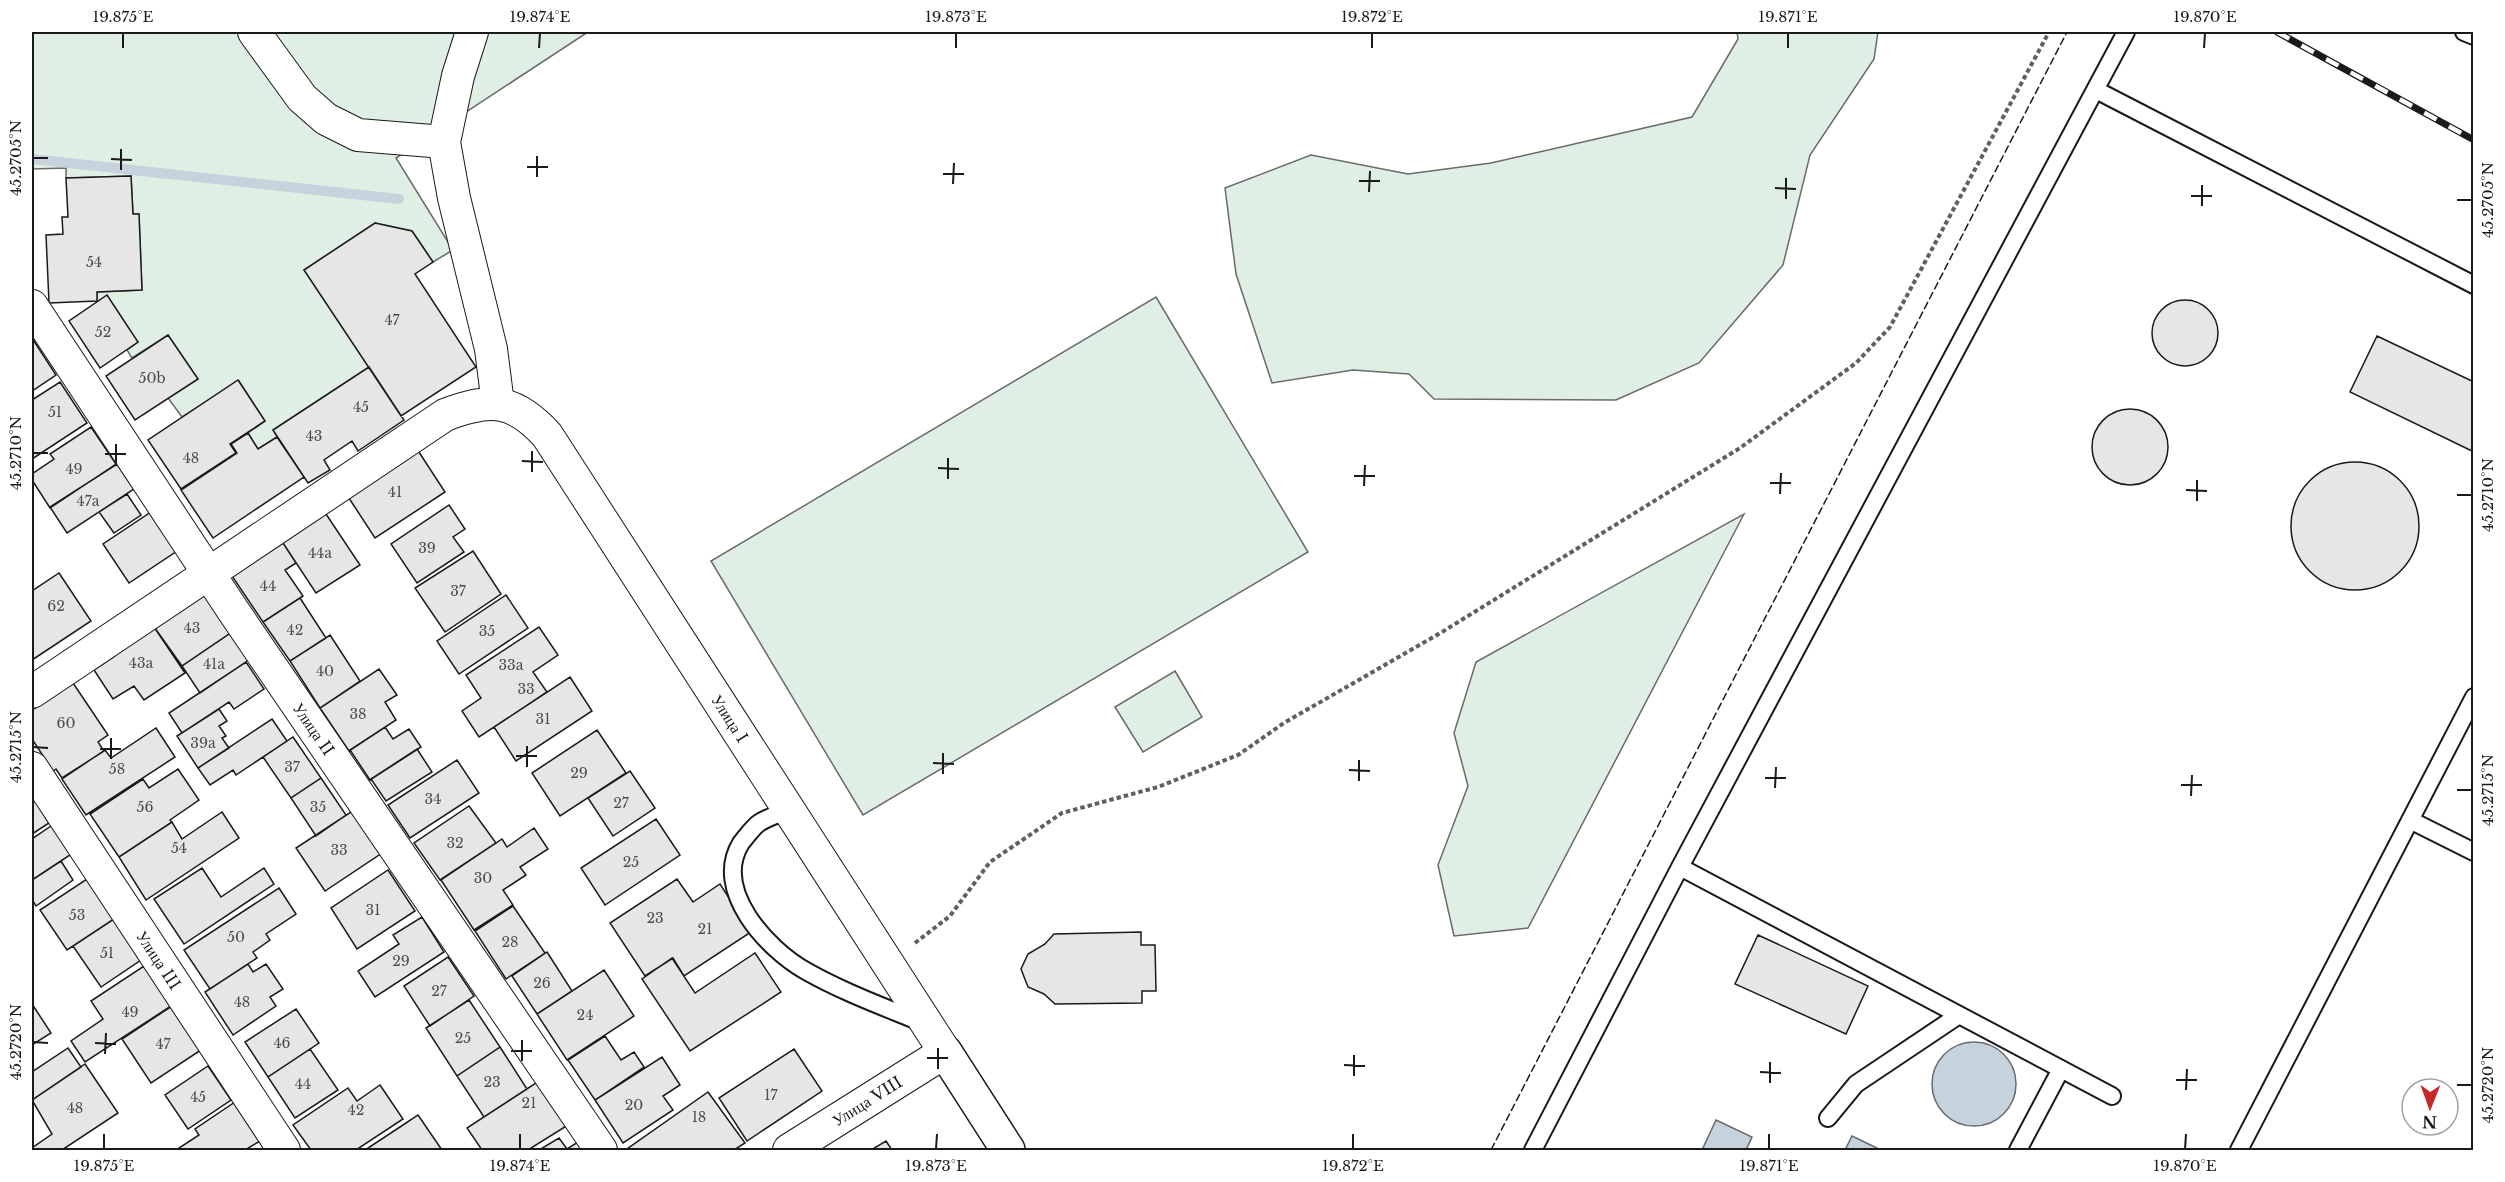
<svg xmlns="http://www.w3.org/2000/svg" width="2505" height="1182" viewBox="0 0 2505 1182" font-family="'Libre Baskerville',serif">
<style>
.green{fill:#e0efe3;stroke:#6a6a6a;stroke-width:1.5}
.water{fill:#c6d2dc;stroke:#6a6a6a;stroke-width:1.5}
.lines{fill:none;stroke-linecap:round;stroke-linejoin:round}
.stream{stroke:#c6d2dc;stroke-width:10}
.building{fill:#e6e6e6;stroke:#1a1a1a;stroke-width:1.5}
.service-casing{stroke:#1a1a1a;stroke-width:20}
.minor-casing{stroke:#1a1a1a;stroke-width:34}
.tertiary-casing{stroke:#1a1a1a;stroke-width:36}
.path{stroke:#5f5f5f;stroke-width:4;stroke-dasharray:4.5 3;stroke-linecap:butt}
.service{stroke:#fff;stroke-width:16}
.minor{stroke:#fff;stroke-width:32}
.tertiary{stroke:#fff;stroke-width:33}
.rail-casing{stroke:#1a1a1a;stroke-width:7}
.rail{stroke:#fff;stroke-width:4.5;stroke-dasharray:14;stroke-linecap:butt}
.fence{stroke:#1a1a1a;stroke-width:1.5;stroke-dasharray:8 3;stroke-linecap:butt}
.ticks{fill:none;stroke:#1a1a1a;stroke-width:2}
.labels{text-anchor:middle;dominant-baseline:central;stroke-width:4.5;stroke-linejoin:round;paint-order:stroke}
.number-label{font-size:14px;fill:#4d4d4d}
.street-label{font-size:16px;fill:#1a1a1a;stroke:#fff}
.neatline{fill:none;stroke:#1a1a1a;stroke-width:2}
.ticks-label{font-size:15px;text-anchor:middle;fill:#1a1a1a}
</style>
<rect width="100%" height="100%" fill="#fff"/>
<path class="green" d="M 32,32 L 588,32 L 396,158 L 453,250 L 433,262 L 412,231 L 375,223 L 304,270 L 369,367 L 273,430 L 277,437 L 258,449 L 248,433 L 265,421 L 239,381 L 182,417 L 168,398 L 198,379 L 168,335 L 132,358 L 127,350 L 138,342 L 97,301 L 97,292 L 142,290 L 139,214 L 133,214 L 131,176 L 66,178 L 66,168 L 32,169 Z
M 1737,32 L 1878,32 L 1874,59 L 1810,155 L 1783,265 L 1699,363 L 1616,400 L 1434,399 L 1409,374 L 1353,370 L 1272,383 L 1236,274 L 1225,188 L 1311,155 L 1408,174 L 1491,163 L 1692,117 L 1738,39 Z
M 1156,297 L 1308,552 L 863,815 L 711,561 Z
M 1744,514 L 1528,928 L 1454,936 L 1438,865 L 1468,786 L 1454,733 L 1476,662 Z
M 1175,671 L 1202,717 L 1143,752 L 1115,707 Z"/>
<path class="water" d="M1932 1084a42 42 0 1 1 84 0a42 42 0 1 1-84 0Z
M 1716,1120 L 1752,1137 L 1746,1150 L 1702,1150 Z
M 1852,1136 L 1881,1150 L 1845,1150 Z"/>
<g class="lines">
<path class="stream" d="M 32,159 L 399,199"/>
</g>
<path class="building" d="M 131,176 L 133,214 L 139,214 L 142,290 L 97,292 L 97,301 L 49,303 L 46,235 L 63,234 L 62,217 L 68,217 L 66,178 Z
M 375,223 L 412,231 L 433,262 L 415,274 L 476,367 L 401,416 L 304,270 Z
M 107,295 L 138,342 L 100,368 L 69,321 Z
M2152 333a33 33 0 1 1 66 0a33 33 0 1 1-66 0Z
M 168,335 L 198,379 L 135,420 L 106,376 Z
M 2377,336 L 2474,382 L 2472,451 L 2350,392 Z
M 32,338 L 56,375 L 32,391 Z
M 369,367 L 404,420 L 358,451 L 352,441 L 324,460 L 330,470 L 308,483 L 273,430 Z
M 238,380 L 265,421 L 230,444 L 236,453 L 181,489 L 148,440 Z
M 60,382 L 87,423 L 32,459 L 32,400 Z
M2092 447a38 38 0 1 1 76 0a38 38 0 1 1-76 0Z
M 91,427 L 116,464 L 50,508 L 32,480 L 32,474 L 54,459 L 50,454 Z
M 248,433 L 258,449 L 277,437 L 304,477 L 213,538 L 181,490 L 237,453 L 231,444 Z
M 415,446 L 445,492 L 375,538 L 345,492 Z
M2291 526a64 64 0 1 1 128 0a64 64 0 1 1-128 0Z
M 117,464 L 134,489 L 67,533 L 50,507 Z
M 127,494 L 141,515 L 114,533 L 99,512 Z
M 449,505 L 465,529 L 453,537 L 464,552 L 417,583 L 391,544 Z
M 154,510 L 180,549 L 129,583 L 103,544 Z
M 326,514 L 360,565 L 316,593 L 283,543 Z
M 283,543 L 296,563 L 285,570 L 303,596 L 263,622 L 232,576 Z
M 473,551 L 501,594 L 445,632 L 415,588 Z
M 59,573 L 91,621 L 32,660 L 32,591 Z
M 204,590 L 232,632 L 182,666 L 152,624 Z
M 506,595 L 528,628 L 459,674 L 437,641 Z
M 300,598 L 326,638 L 290,661 L 263,622 Z
M 152,624 L 185,673 L 144,700 L 134,686 L 113,699 L 94,670 L 115,656 L 112,653 Z
M 539,627 L 558,655 L 533,672 L 547,692 L 479,737 L 462,711 L 481,698 L 466,675 Z
M 232,632 L 253,657 L 200,693 L 182,666 Z
M 330,635 L 360,681 L 320,708 L 290,661 Z
M 246,662 L 264,689 L 234,709 L 229,702 L 182,733 L 169,713 Z
M 379,669 L 397,695 L 385,702 L 396,720 L 349,751 L 320,708 Z
M 570,677 L 592,711 L 516,761 L 494,727 Z
M 73,683 L 108,735 L 98,742 L 104,751 L 62,778 L 56,769 L 53,771 L 32,739 L 32,710 Z
M 219,709 L 227,721 L 219,726 L 226,736 L 222,738 L 229,748 L 198,768 L 177,736 Z
M 272,719 L 287,741 L 236,775 L 233,770 L 210,785 L 198,768 Z
M 385,727 L 393,739 L 409,729 L 421,747 L 370,780 L 350,750 Z
M 156,728 L 175,757 L 86,815 L 62,779 L 105,750 L 111,758 Z
M 597,730 L 626,773 L 560,816 L 532,773 Z
M 293,737 L 321,778 L 291,798 L 263,757 Z
M 417,749 L 432,772 L 386,801 L 371,779 Z
M 457,760 L 479,793 L 410,838 L 388,805 Z
M 178,769 L 199,800 L 170,820 L 172,822 L 119,857 L 90,814 L 143,779 L 149,788 Z
M 630,771 L 655,808 L 613,836 L 588,798 Z
M 321,778 L 346,815 L 316,836 L 291,798 Z
M 32,796 L 49,823 L 32,834 Z
M 469,806 L 496,843 L 440,880 L 414,843 Z
M 354,810 L 382,853 L 325,891 L 296,848 Z
M 222,812 L 239,838 L 146,900 L 119,857 L 172,822 L 182,839 Z
M 656,819 L 680,855 L 605,905 L 581,868 Z
M 54,824 L 73,853 L 32,880 L 32,839 Z
M 534,828 L 548,849 L 520,867 L 526,875 L 503,890 L 513,905 L 474,930 L 441,880 L 502,839 L 507,847 Z
M 61,861 L 73,880 L 36,906 L 32,899 L 32,880 Z
M 202,868 L 221,897 L 264,868 L 274,884 L 184,944 L 154,899 Z
M 388,870 L 415,911 L 357,949 L 331,908 Z
M 87,879 L 114,919 L 67,950 L 40,910 Z
M 677,879 L 693,902 L 720,884 L 751,932 L 684,976 L 673,958 L 645,976 L 610,923 Z
M 279,888 L 296,914 L 266,934 L 270,940 L 253,952 L 257,958 L 210,989 L 184,950 Z
M 513,906 L 545,953 L 506,979 L 475,931 Z
M 422,917 L 444,952 L 375,997 L 358,971 L 399,944 L 393,935 Z
M 114,919 L 141,960 L 101,987 L 73,946 Z
M 1141,932 L 1141,945 L 1155,945 L 1156,991 L 1142,991 L 1142,1003 L 1055,1004 L 1044,994 L 1028,987 L 1021,969 L 1028,954 L 1045,944 L 1054,934 Z
M 1758,935 L 1868,986 L 1846,1034 L 1735,984 Z
M 547,952 L 572,991 L 537,1014 L 512,976 Z
M 755,953 L 781,992 L 690,1051 L 642,979 L 672,958 L 695,993 Z
M 448,957 L 474,996 L 430,1026 L 404,986 Z
M 248,964 L 253,972 L 266,964 L 283,989 L 270,997 L 276,1006 L 233,1035 L 205,992 Z
M 144,966 L 171,1006 L 85,1062 L 71,1041 L 103,1019 L 91,1001 Z
M 604,970 L 634,1016 L 567,1060 L 537,1014 Z
M 469,1000 L 500,1047 L 457,1076 L 426,1028 Z
M 175,1004 L 204,1048 L 151,1083 L 122,1039 Z
M 34,1007 L 51,1033 L 32,1045 L 32,1008 Z
M 296,1009 L 319,1043 L 268,1077 L 245,1042 Z
M 605,1036 L 621,1060 L 634,1052 L 644,1067 L 595,1100 L 568,1060 Z
M 500,1047 L 527,1089 L 484,1117 L 457,1076 Z
M 68,1048 L 81,1067 L 32,1100 L 32,1072 Z
M 310,1049 L 338,1090 L 295,1118 L 268,1077 Z
M 794,1049 L 822,1091 L 747,1141 L 719,1098 Z
M 662,1057 L 680,1085 L 663,1096 L 673,1110 L 623,1143 L 595,1100 Z
M 85,1064 L 118,1113 L 62,1150 L 32,1150 L 32,1148 L 52,1134 L 32,1100 Z
M 208,1066 L 231,1100 L 188,1129 L 165,1095 Z
M 539,1081 L 568,1125 L 528,1150 L 482,1150 L 467,1128 Z
M 380,1085 L 403,1119 L 356,1150 L 311,1150 L 293,1125 L 348,1088 L 357,1101 Z
M 708,1092 L 745,1143 L 734,1150 L 629,1150 L 627,1149 Z
M 235,1102 L 260,1141 L 245,1150 L 176,1150 L 199,1135 L 195,1129 Z
M 418,1115 L 442,1150 L 365,1150 L 406,1123 Z
M 559,1138 L 567,1149 L 578,1142 L 583,1150 L 539,1150 Z
M 886,1141 L 892,1150 L 871,1150 Z"/>
<g class="lines">
<g class="service-casing">
<path id="service" d="M 2464,32 L 2474,36
M 2096,90 L 2474,285
M 789,810 C 779,814 768,817 759,823 C 753,827 746,837 741,843 C 712,890 767,949 806,971 C 843,992 884,1007 923,1023
M 2410,820 L 2474,852
M 1680,867 L 2112,1096
M 1828,1118 L 1856,1084 L 1959,1015
M 1533,1150 L 1680,867 L 2126,32
M 2018,1150 L 2061,1069
M 2239,1150 L 2474,697"/>
</g>
<g class="minor-casing">
<g id="minor">
<path d="M 254,32 L 302,98 L 326,119 L 358,135 L 444,142"/>
<path d="M 472,32 L 458,76 L 444,142 L 454,198 L 491,349 L 498,404"/>
<path id="s1" d="M 32,306 L 234,612 L 601,1150"/>
<path id="s2" d="M 32,692 L 445,415 C 490,398 513,398 547,435 L 945,1052 L 789,1150"/>
<path id="s3" d="M 32,768 L 284,1150"/>
</g>
</g>
<g class="tertiary-casing">
<path id="tertiary" d="M 945,1052 L 1008,1150"/>
</g>
<path class="path" d="M 915,943 L 950,916 L 990,862 L 1062,813 L 1158,787 L 1238,755 L 1284,723 L 1442,632 L 1740,448 L 1856,363 L 1890,327 L 2049,32"/>
<use href="#service" class="service"/>
<use href="#minor" class="minor"/>
<use href="#tertiary" class="tertiary"/>
<g class="rail-casing">
<path id="rail" d="M 2277,32 L 2474,140"/>
</g>
<use href="#rail" class="rail"/>
<path class="fence" d="M 1491,1150 L 2067,32"/>
</g>
<path class="ticks" d="M 123,48 L 123,33M 539,48 L 540,33M 956,48 L 956,33M 1372,48 L 1372,33M 1788,48 L 1788,33M 2204,48 L 2205,33M 33,158 L 48,158M 111,159 L 132,160M 527,167 L 548,167M 121,170 L 121,149M 943,174 L 964,174M 537,177 L 537,156M 1359,181 L 1380,181M 953,184 L 954,163M 1775,188 L 1796,189M 1369,192 L 1370,171M 2191,196 L 2212,196M 1786,199 L 1786,178M 2457,200 L 2472,200M 2202,206 L 2202,185M 33,453 L 48,453M 105,454 L 126,454M 522,461 L 543,462M 116,465 L 116,444M 938,468 L 959,469M 532,472 L 532,451M 1354,476 L 1375,476M 948,479 L 948,458M 1770,483 L 1791,483M 1364,486 L 1365,465M 2186,490 L 2207,491M 1780,494 L 1781,473M 2457,495 L 2472,495M 2197,501 L 2197,480M 33,747 L 48,748M 100,749 L 121,749M 516,756 L 537,756M 111,759 L 111,738M 933,763 L 954,764M 527,767 L 527,746M 1349,770 L 1370,771M 943,774 L 943,753M 1765,778 L 1786,778M 1359,781 L 1359,760M 2181,785 L 2202,785M 1775,788 L 1776,767M 2457,790 L 2472,790M 2191,796 L 2192,775M 33,1042 L 48,1043M 95,1043 L 116,1044M 511,1051 L 532,1051M 105,1054 L 106,1033M 927,1058 L 948,1058M 522,1061 L 522,1040M 1344,1065 L 1365,1066M 938,1069 L 938,1048M 1760,1072 L 1781,1073M 1354,1076 L 1354,1055M 2176,1080 L 2197,1080M 1770,1083 L 1770,1062M 2457,1085 L 2472,1085M 2186,1090 L 2187,1069M 104,1149 L 104,1134M 520,1149 L 520,1134M 936,1149 L 937,1134M 1353,1149 L 1353,1134M 1769,1149 L 1769,1134M 2185,1149 L 2186,1134"/>
<g class="labels">
<g class="number-label">
<text x="94" y="262">54</text>
<text x="392" y="320">47</text>
<text x="103" y="332">52</text>
<text x="152" y="378">50b</text>
<text x="361" y="407">45</text>
<text x="55" y="412">51</text>
<text x="314" y="436">43</text>
<text x="191" y="458">48</text>
<text x="74" y="469">49</text>
<text x="395" y="492">41</text>
<text x="88" y="501">47a</text>
<text x="427" y="548">39</text>
<text x="320" y="553">44a</text>
<text x="268" y="586">44</text>
<text x="458" y="591">37</text>
<text x="56" y="606">62</text>
<text x="192" y="628">43</text>
<text x="295" y="630">42</text>
<text x="487" y="631">35</text>
<text x="141" y="663">43a</text>
<text x="214" y="664">41a</text>
<text x="511" y="665">33a</text>
<text x="325" y="671">40</text>
<text x="526" y="689">33</text>
<text x="358" y="714">38</text>
<text x="543" y="719">31</text>
<text x="66" y="723">60</text>
<text x="203" y="743">39a</text>
<text x="292" y="767">37</text>
<text x="117" y="769">58</text>
<text x="579" y="773">29</text>
<text x="433" y="799">34</text>
<text x="621" y="803">27</text>
<text x="145" y="807">56</text>
<text x="318" y="807">35</text>
<text x="455" y="843">32</text>
<text x="179" y="848">54</text>
<text x="339" y="850">33</text>
<text x="631" y="862">25</text>
<text x="483" y="878">30</text>
<text x="373" y="910">31</text>
<text x="77" y="915">53</text>
<text x="655" y="918">23</text>
<text x="705" y="929">21</text>
<text x="236" y="937">50</text>
<text x="510" y="942">28</text>
<text x="107" y="953">51</text>
<text x="401" y="961">29</text>
<text x="542" y="983">26</text>
<text x="439" y="991">27</text>
<text x="242" y="1002">48</text>
<text x="130" y="1012">49</text>
<text x="585" y="1015">24</text>
<text x="463" y="1038">25</text>
<text x="282" y="1043">46</text>
<text x="163" y="1044">47</text>
<text x="492" y="1082">23</text>
<text x="303" y="1084">44</text>
<text x="771" y="1095">17</text>
<text x="198" y="1097">45</text>
<text x="529" y="1103">21</text>
<text x="634" y="1105">20</text>
<text x="75" y="1108">48</text>
<text x="356" y="1110">42</text>
<text x="699" y="1117">18</text>
</g>
<g class="street-label">
<text stroke="none"><textPath href="#s2" startOffset="948">Улица I</textPath></text>
<text stroke="none"><textPath href="#s1" startOffset="508">Улица II</textPath></text>
<text stroke="none"><textPath href="#s3" startOffset="230">Улица III</textPath></text>
<text transform="translate(867 1101) rotate(-32)">Улица VIII</text>
</g>
</g>
<rect width="2505" height="1182" fill="none" stroke="#ffffff" stroke-width="66"/>
<g transform="translate(2430 1107) rotate(181)"><circle r="28" fill="#ffffff" stroke="#a3a3a3" stroke-width="1.5"/>
<path d="M0-4.5L10 22L0 15L-10 22Z" fill="#c62828"/>
<text y="-9" font-size="16" font-weight="bold" text-anchor="middle" fill="#1a1a1a">N</text>
</g>
<rect x="33" y="33" width="2439" height="1116" class="neatline"/>
<g class="ticks-label">
<text x="123" y="22">19.875°E</text>
<text x="540" y="22">19.874°E</text>
<text x="956" y="22">19.873°E</text>
<text x="1372" y="22">19.872°E</text>
<text x="1788" y="22">19.871°E</text>
<text x="2205" y="22">19.870°E</text>
<text transform="translate(16 158) rotate(-90)" y="5">45.2705°N</text>
<text transform="translate(2488 200) rotate(-90)" y="5">45.2705°N</text>
<text transform="translate(16 453) rotate(-90)" y="5">45.2710°N</text>
<text transform="translate(2488 495) rotate(-90)" y="5">45.2710°N</text>
<text transform="translate(16 747) rotate(-90)" y="5">45.2715°N</text>
<text transform="translate(2488 790) rotate(-90)" y="5">45.2715°N</text>
<text transform="translate(16 1042) rotate(-90)" y="5">45.2720°N</text>
<text transform="translate(2488 1085) rotate(-90)" y="5">45.2720°N</text>
<text x="104" y="1171">19.875°E</text>
<text x="520" y="1171">19.874°E</text>
<text x="936" y="1171">19.873°E</text>
<text x="1353" y="1171">19.872°E</text>
<text x="1769" y="1171">19.871°E</text>
<text x="2185" y="1171">19.870°E</text>
</g>
</svg>
